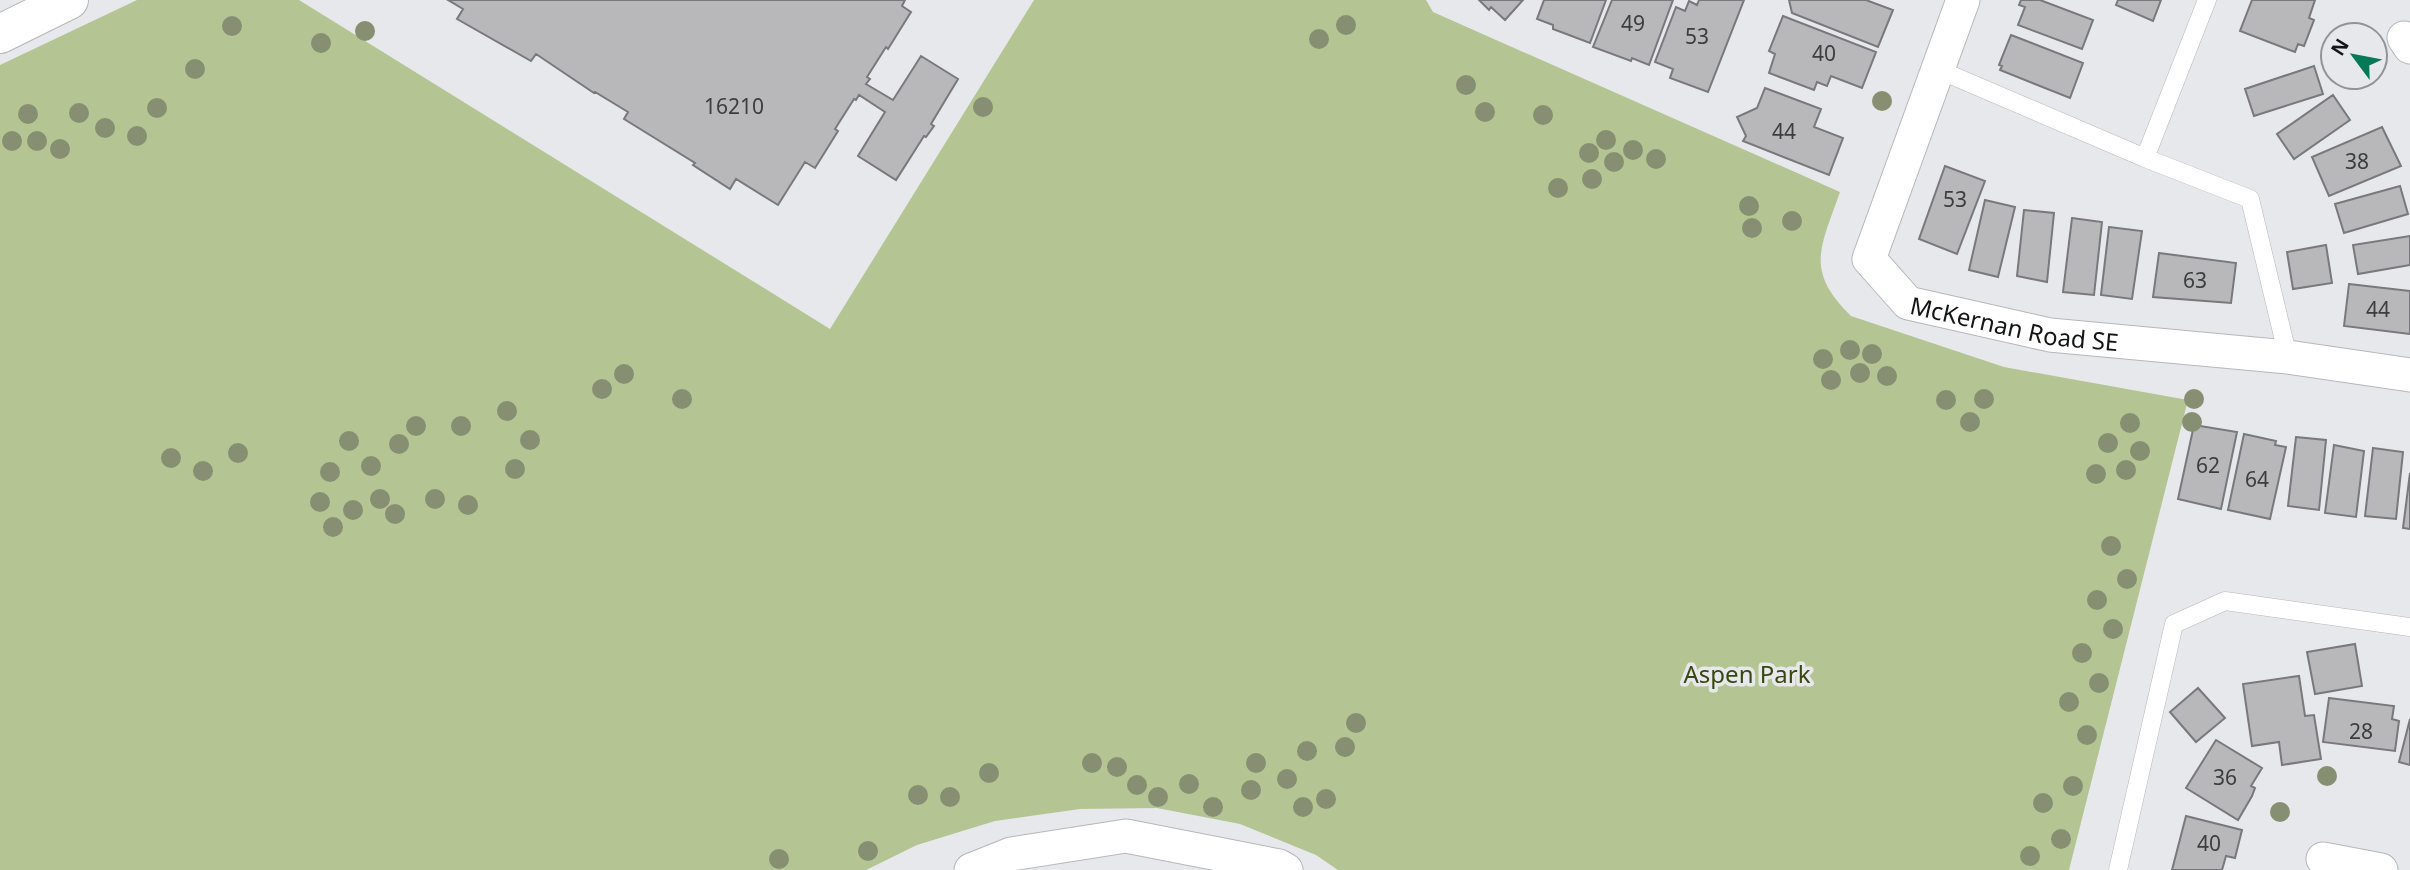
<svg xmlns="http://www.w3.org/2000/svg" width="2410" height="870" viewBox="0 0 2410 870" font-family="'Noto Sans',sans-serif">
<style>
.green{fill:#b4c593}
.building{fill:#b8b8bb;stroke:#79787c;stroke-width:2}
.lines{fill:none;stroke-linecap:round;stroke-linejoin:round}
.lane-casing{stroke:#b6b7ba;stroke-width:19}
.street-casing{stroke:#b6b7ba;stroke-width:35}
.secondary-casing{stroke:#b6b7ba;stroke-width:40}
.lane{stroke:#fff;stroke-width:18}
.street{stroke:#fff;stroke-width:33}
.secondary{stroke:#fff;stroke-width:38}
.tree{fill:#878f72}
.labels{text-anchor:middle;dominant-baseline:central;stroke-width:7;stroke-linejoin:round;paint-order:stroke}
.number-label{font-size:21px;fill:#3c3d3e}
.street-label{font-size:24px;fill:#131415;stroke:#e7e8eb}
.park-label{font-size:24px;fill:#38470f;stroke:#e7e8eb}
</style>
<rect width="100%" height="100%" fill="#e7e8eb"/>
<path class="green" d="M 137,0 L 299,0 L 830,329 L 1034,0 L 1426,0 L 1433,12 L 1840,192 C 1821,247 1804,270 1851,316 L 2004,367 L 2188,400 L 2069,870 L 1338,870 L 1316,855 L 1240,824 L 1157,808 L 1080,809 L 995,821 L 917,845 L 866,870 L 0,870 L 0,65 Z"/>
<path class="building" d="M 448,0 L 905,0 L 902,6 L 911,12 L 888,49 L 886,47 L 867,77 L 870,79 L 866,84 L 893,100 L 921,56 L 958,79 L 931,124 L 934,126 L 926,137 L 924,136 L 896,180 L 858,156 L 885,112 L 859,95 L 856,100 L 854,99 L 835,129 L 838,131 L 815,168 L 805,162 L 778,205 L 736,179 L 730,189 L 693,165 L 695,163 L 624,119 L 628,112 L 595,92 L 594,93 L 536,54 L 531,61 L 457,19 L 463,9 Z
M 1479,0 L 1523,0 L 1505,20 L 1491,7 L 1489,10 Z
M 1544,0 L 1606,0 L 1590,43 L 1553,29 L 1553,25 L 1537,19 Z
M 1612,0 L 1673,0 L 1649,65 L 1632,58 L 1631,61 L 1593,47 Z
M 1699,0 L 1744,0 L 1708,92 L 1670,78 L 1673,69 L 1655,62 L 1676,7 L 1685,11 L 1689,1 L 1697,5 Z
M 1789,0 L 1866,0 L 1893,10 L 1878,47 L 1792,13 Z
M 2021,0 L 2040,0 L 2093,20 L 2082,49 L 2018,25 L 2025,7 L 2019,5 Z
M 2118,0 L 2161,0 L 2153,21 L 2116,5 Z
M 2252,0 L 2315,0 L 2309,18 L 2314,20 L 2304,46 L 2298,44 L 2295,52 L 2240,31 Z
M 1783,16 L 1876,52 L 1862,88 L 1831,76 L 1827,86 L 1817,82 L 1814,90 L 1769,73 L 1775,54 L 1769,51 Z
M 2011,35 L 2083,63 L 2070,98 L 2000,70 L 2002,66 L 1999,65 Z
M 2314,66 L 2323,94 L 2254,116 L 2245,89 Z
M 1765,88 L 1821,109 L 1814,127 L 1843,138 L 1829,175 L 1743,141 L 1746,136 L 1737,117 L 1757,108 Z
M 2333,95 L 2350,120 L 2294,159 L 2277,134 Z
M 2382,127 L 2401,166 L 2329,196 L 2312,157 Z
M 1945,166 L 1985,181 L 1957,254 L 1919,239 Z
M 2400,186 L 2408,214 L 2344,233 L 2335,204 Z
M 1985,200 L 2015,207 L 1998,277 L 1969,270 Z
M 2024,210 L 2054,213 L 2047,282 L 2017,276 Z
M 2072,218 L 2102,222 L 2094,295 L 2063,292 Z
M 2109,227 L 2142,231 L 2132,299 L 2101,295 Z
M 2410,236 L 2410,265 L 2358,274 L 2353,245 Z
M 2326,245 L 2332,283 L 2293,289 L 2287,252 Z
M 2159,253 L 2236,263 L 2231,303 L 2153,297 Z
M 2349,284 L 2410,291 L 2410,334 L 2344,326 Z
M 2194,425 L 2237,432 L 2221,509 L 2178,499 Z
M 2244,434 L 2276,441 L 2275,445 L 2286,447 L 2270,519 L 2228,510 Z
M 2296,437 L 2326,440 L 2319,510 L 2288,506 Z
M 2334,445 L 2364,451 L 2356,517 L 2325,513 Z
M 2373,448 L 2403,452 L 2396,519 L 2365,516 Z
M 2410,473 L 2410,529 L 2403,528 Z
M 2355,644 L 2362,686 L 2315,694 L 2307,652 Z
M 2299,676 L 2305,716 L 2314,715 L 2321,759 L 2282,765 L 2279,742 L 2252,746 L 2243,684 Z
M 2198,688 L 2225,718 L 2196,742 L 2170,712 Z
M 2329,698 L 2394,706 L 2392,719 L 2399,721 L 2395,751 L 2323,742 Z
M 2410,719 L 2410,765 L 2399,762 Z
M 2216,740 L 2262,768 L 2251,786 L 2255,788 L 2252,796 L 2238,820 L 2186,788 Z
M 2186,816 L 2242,830 L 2235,858 L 2226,856 L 2222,870 L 2172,870 Z"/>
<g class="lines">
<g class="lane-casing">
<path id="lane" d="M 1937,69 L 2145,158 L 2250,199 L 2288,357
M 2145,158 L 2207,0
M 2118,870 L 2174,624 L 2225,601 L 2410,627"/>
</g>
<g class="street-casing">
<g id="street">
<path id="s1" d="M 1963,0 L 1869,259 L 1908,303 L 2050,335 L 2288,357 L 2410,375"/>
<path d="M 2404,38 L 2410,47"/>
<path d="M 2323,859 L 2381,870"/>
<path d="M 971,870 L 1011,854 L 1126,836 L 1279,866 L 1286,870"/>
</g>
</g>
<g class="secondary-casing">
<path id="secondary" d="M 0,34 L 69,0"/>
</g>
<use href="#lane" class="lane"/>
<use href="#street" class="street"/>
<use href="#secondary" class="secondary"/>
</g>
<g class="tree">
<circle cx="1346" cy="25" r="10"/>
<circle cx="232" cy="26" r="10"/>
<circle cx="365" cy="31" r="10"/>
<circle cx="1319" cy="39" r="10"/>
<circle cx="321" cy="43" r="10"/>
<circle cx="195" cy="69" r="10"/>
<circle cx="1466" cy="85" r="10"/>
<circle cx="1882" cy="101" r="10"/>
<circle cx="983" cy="107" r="10"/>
<circle cx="157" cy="108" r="10"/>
<circle cx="1485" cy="112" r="10"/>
<circle cx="79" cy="113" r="10"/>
<circle cx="28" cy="114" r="10"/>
<circle cx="1543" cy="115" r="10"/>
<circle cx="105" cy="128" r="10"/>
<circle cx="137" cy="136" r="10"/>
<circle cx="1606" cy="140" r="10"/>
<circle cx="12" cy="141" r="10"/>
<circle cx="37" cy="141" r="10"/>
<circle cx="60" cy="149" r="10"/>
<circle cx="1633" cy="150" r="10"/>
<circle cx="1589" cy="153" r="10"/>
<circle cx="1656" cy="159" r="10"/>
<circle cx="1614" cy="162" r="10"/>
<circle cx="1592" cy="179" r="10"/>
<circle cx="1558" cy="188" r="10"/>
<circle cx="1749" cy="206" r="10"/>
<circle cx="1792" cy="221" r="10"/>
<circle cx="1752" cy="228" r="10"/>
<circle cx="1850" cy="350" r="10"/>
<circle cx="1872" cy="354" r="10"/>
<circle cx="1823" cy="359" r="10"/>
<circle cx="1860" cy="373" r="10"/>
<circle cx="624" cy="374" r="10"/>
<circle cx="1887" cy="376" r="10"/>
<circle cx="1831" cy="380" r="10"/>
<circle cx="602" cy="389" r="10"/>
<circle cx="682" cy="399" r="10"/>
<circle cx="1984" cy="399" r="10"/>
<circle cx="2194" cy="399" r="10"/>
<circle cx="1946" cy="400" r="10"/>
<circle cx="507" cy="411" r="10"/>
<circle cx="1970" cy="422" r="10"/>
<circle cx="2192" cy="422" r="10"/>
<circle cx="2130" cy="423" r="10"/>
<circle cx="416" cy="426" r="10"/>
<circle cx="461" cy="426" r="10"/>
<circle cx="530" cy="440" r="10"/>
<circle cx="349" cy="441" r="10"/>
<circle cx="2108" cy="443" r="10"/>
<circle cx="399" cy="444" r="10"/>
<circle cx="2140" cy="451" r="10"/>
<circle cx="238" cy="453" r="10"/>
<circle cx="171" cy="458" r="10"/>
<circle cx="371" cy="466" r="10"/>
<circle cx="515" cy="469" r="10"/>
<circle cx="2126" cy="470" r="10"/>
<circle cx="203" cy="471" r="10"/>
<circle cx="330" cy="472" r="10"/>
<circle cx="2096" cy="474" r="10"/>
<circle cx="380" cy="499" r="10"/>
<circle cx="435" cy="499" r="10"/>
<circle cx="320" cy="502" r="10"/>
<circle cx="468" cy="505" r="10"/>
<circle cx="353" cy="510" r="10"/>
<circle cx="395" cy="514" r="10"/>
<circle cx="333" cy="527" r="10"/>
<circle cx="2111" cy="546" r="10"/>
<circle cx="2127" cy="579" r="10"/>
<circle cx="2097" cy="600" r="10"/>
<circle cx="2113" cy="629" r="10"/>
<circle cx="2082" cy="653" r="10"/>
<circle cx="2099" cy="683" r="10"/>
<circle cx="2069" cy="702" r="10"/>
<circle cx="1356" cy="723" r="10"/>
<circle cx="2087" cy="735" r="10"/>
<circle cx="1345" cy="747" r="10"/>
<circle cx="1307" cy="751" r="10"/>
<circle cx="1092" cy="763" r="10"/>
<circle cx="1256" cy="763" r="10"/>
<circle cx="1117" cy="767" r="10"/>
<circle cx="989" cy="773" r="10"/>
<circle cx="2327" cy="776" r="10"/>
<circle cx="1287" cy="779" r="10"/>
<circle cx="1189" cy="784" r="10"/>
<circle cx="1137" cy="785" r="10"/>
<circle cx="2073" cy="786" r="10"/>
<circle cx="1251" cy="790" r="10"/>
<circle cx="918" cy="795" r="10"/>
<circle cx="950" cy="797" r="10"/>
<circle cx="1158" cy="797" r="10"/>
<circle cx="1326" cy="799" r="10"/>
<circle cx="2043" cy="803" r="10"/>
<circle cx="1213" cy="807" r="10"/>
<circle cx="1303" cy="807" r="10"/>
<circle cx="2280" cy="812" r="10"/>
<circle cx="2061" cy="839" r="10"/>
<circle cx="868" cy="851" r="10"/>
<circle cx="2030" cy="856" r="10"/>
<circle cx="779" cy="859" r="10"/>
</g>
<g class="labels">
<g class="number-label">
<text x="1633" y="23">49</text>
<text x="1697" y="36">53</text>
<text x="1824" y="53">40</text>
<text x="734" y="106">16210</text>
<text x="1784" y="131">44</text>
<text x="2357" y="161">38</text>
<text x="1955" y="199">53</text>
<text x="2195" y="280">63</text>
<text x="2378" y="309">44</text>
<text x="2208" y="465">62</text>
<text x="2257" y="479">64</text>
<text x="2361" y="731">28</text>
<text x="2225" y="777">36</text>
<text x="2209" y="843">40</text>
</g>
<g class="street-label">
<text stroke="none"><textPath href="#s1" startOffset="443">McKernan Road SE</textPath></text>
</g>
<g class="park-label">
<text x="1747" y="673">Aspen Park</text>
</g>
</g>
<g transform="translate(2354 56) rotate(302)"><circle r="33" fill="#e7e8eb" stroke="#929395" stroke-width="2"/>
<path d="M0-5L12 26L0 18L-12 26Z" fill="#037a56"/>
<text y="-10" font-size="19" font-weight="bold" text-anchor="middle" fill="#131415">N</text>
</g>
</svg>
